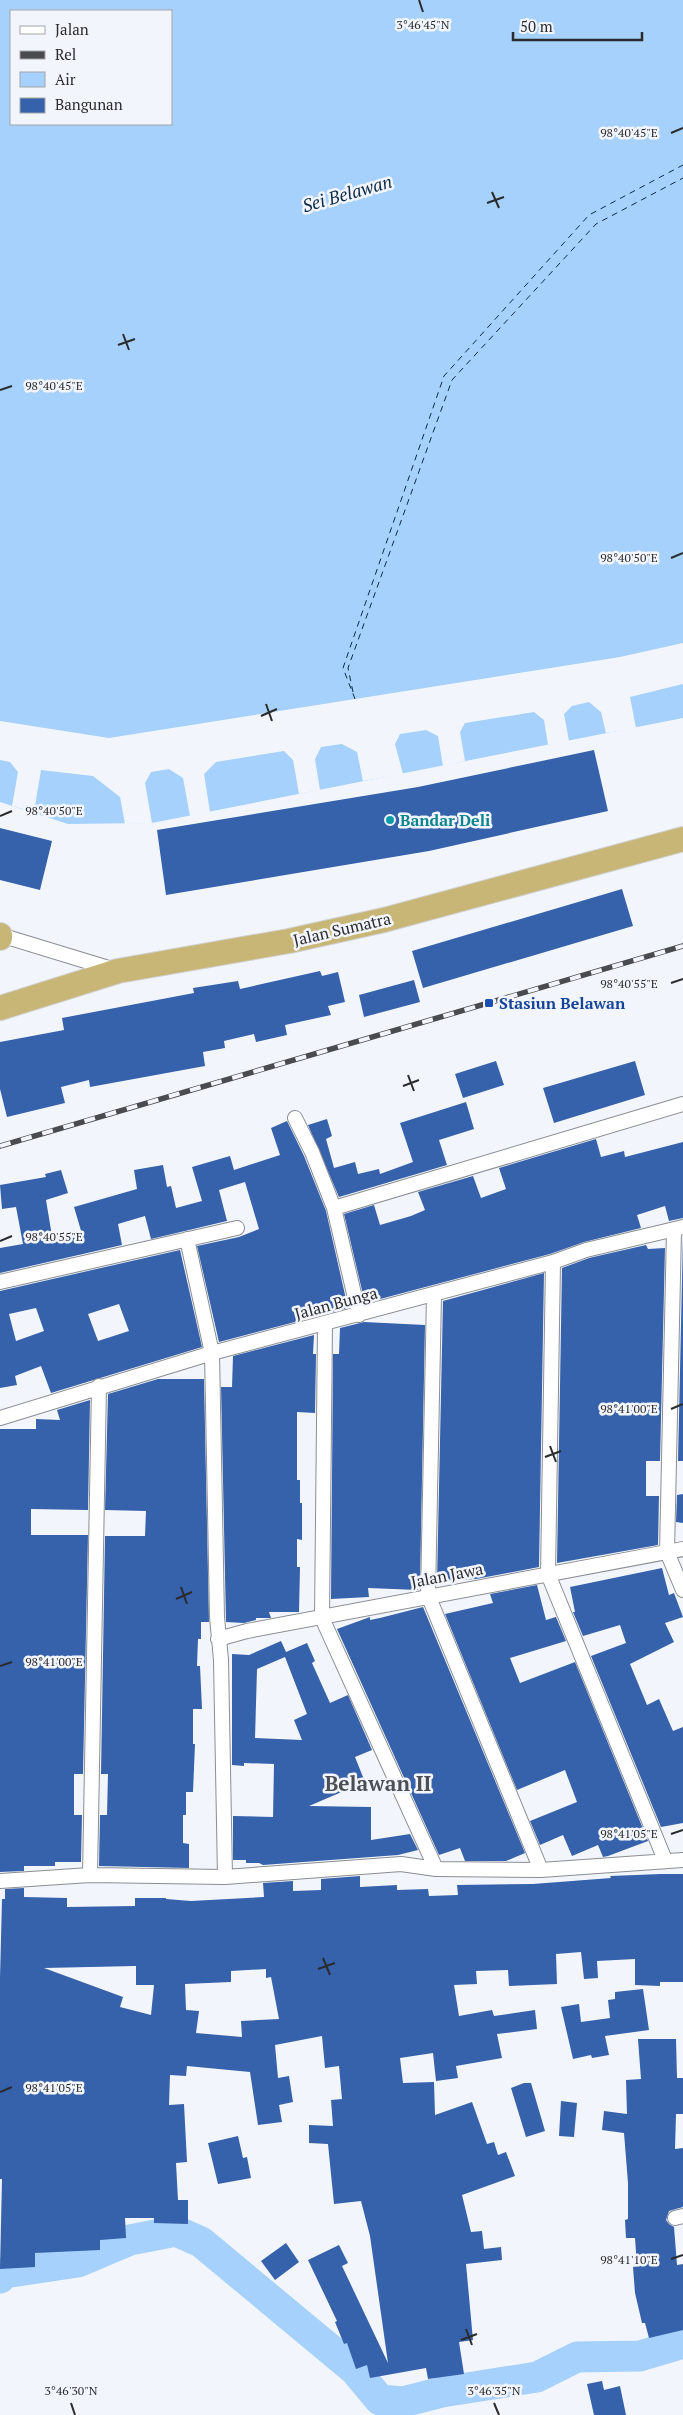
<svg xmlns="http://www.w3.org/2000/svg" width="683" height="2415" viewBox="0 0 683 2415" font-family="'PT Serif',serif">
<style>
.water{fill:#a6d1fc;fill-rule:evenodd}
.pier{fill:#f2f6fc}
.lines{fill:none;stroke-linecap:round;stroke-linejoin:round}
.river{stroke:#a6d1fc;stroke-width:31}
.ferry{stroke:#0c2b47;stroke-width:1;stroke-dasharray:6 5;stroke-linecap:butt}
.building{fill:#3661ab;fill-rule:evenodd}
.minor-casing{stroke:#8a8d92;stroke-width:16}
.trunk-casing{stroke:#d0d0d1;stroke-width:26}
.minor{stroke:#fff;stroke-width:14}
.trunk{stroke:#c8b676;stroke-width:24}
.rail-casing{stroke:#4a4b4e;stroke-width:5.5}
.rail{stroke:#f2f6fc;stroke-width:4;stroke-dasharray:11;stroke-linecap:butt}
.ticks{fill:none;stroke:#2a2b2d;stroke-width:2}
.culture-dot{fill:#0f9aa8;stroke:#f2f6fc;stroke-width:2}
.transit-dot{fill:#1a4fb4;stroke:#f2f6fc;stroke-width:2}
.labels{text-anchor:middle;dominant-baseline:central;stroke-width:5;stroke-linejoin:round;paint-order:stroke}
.culture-label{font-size:16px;font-weight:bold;fill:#0d838f;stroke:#f2f6fc;text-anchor:start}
.street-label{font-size:16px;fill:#2a2b2d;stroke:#f2f6fc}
.transit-label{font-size:16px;font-weight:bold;fill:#164399;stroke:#f2f6fc;text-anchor:start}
.water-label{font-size:18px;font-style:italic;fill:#0c2b47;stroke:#f2f6fc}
.district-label{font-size:21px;font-weight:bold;fill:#4b4e52;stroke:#f2f6fc}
.ticks-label{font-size:12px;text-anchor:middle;fill:#2a2b2d;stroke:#f2f6fc;stroke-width:5;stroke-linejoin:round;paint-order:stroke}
</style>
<rect width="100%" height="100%" fill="#f2f6fc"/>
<path class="water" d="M 0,0 L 683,0 L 683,718 L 152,823 L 68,824 L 0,802 ZM 11,11 L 171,11 L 171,124 L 11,124 Z"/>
<path class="pier" d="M 683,643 L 683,684 L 630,697 L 636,728 L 606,733 L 601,712 L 589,702 L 572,706 L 564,714 L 569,741 L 548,745 L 544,720 L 534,712 L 465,723 L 460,732 L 465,761 L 443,766 L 438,736 L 426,730 L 400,734 L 395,744 L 403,774 L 363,781 L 357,752 L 342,744 L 321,747 L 315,759 L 320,790 L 299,794 L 293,760 L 284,751 L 216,762 L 204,774 L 210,812 L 190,816 L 183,778 L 169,769 L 151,772 L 145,783 L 152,823 L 125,824 L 120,797 L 93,776 L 41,770 L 34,812 L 12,806 L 18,772 L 10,762 L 0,760 L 0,721 L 109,738 L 620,657 Z"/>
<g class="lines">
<path class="river" d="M 0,2278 L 4,2273 L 78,2262 L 130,2240 L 176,2231 L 201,2242 L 355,2370 L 380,2400 L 403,2402 L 442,2392 L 537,2377 L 577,2357 L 640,2356 L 683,2343"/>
<path class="ferry" d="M 353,692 L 348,668 L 452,380 L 596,224 L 683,178
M 355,699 L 343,668 L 444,376 L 589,215 L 683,165"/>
</g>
<path class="building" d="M 594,750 L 608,811 L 429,851 L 166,895 L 157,830 L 418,787 Z
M 0,828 L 52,841 L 40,890 L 0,880 Z
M 622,889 L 633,926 L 423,988 L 412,951 Z
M 320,971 L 322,976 L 338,972 L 345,1002 L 328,1006 L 331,1015 L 285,1025 L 287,1035 L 256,1042 L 254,1034 L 224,1041 L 225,1048 L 203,1052 L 205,1066 L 90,1087 L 89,1080 L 61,1087 L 65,1103 L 7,1117 L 0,1089 L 0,1042 L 64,1030 L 62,1018 L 194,993 L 193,988 L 238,981 L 240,989 Z
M 414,980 L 420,1002 L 364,1017 L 359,995 Z
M 496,1061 L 504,1085 L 463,1098 L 455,1074 Z
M 635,1061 L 645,1095 L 554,1123 L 543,1088 Z
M 466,1102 L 474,1129 L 439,1140 L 447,1165 L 339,1197 L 308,1125 L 327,1119 L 332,1136 L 326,1139 L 334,1168 L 355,1162 L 358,1174 L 379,1169 L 380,1174 L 413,1162 L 400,1123 Z
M 287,1121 L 304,1156 L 326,1211 L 348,1308 L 219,1342 L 197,1246 L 239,1237 L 259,1229 L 245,1182 L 219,1190 L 227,1221 L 151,1239 L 145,1216 L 118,1224 L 122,1245 L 0,1273 L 0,1248 L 23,1244 L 16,1207 L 2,1209 L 0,1185 L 46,1177 L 45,1174 L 61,1170 L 68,1193 L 46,1200 L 53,1242 L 82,1234 L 74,1207 L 137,1189 L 134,1170 L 163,1165 L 167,1187 L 171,1186 L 176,1208 L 202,1201 L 192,1167 L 230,1156 L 234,1170 L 280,1155 L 271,1128 Z
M 596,1139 L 601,1157 L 624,1151 L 625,1157 L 683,1142 L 683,1218 L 669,1221 L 665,1206 L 637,1215 L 641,1228 L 584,1242 L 550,1254 L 365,1303 L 344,1214 L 374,1205 L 380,1225 L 411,1216 L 425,1210 L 418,1192 L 473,1176 L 481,1198 L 506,1189 L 499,1168 Z
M 683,1236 L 683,1461 L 678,1461 Z
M 646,1245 L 648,1249 L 665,1248 L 660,1461 L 646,1461 L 646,1496 L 659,1496 L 658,1545 L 557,1563 L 562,1268 L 589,1258 Z
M 180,1250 L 202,1347 L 51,1393 L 41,1366 L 15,1376 L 17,1385 L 0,1388 L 0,1291 ZM 119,1304 L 129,1331 L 98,1341 L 88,1314 ZM 36,1308 L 44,1331 L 16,1341 L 9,1314 Z
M 544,1273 L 539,1567 L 476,1579 L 437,1581 L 443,1301 Z
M 364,1322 L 425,1325 L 420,1582 L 415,1582 L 418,1590 L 368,1588 L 369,1597 L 331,1599 L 333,1354 L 339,1354 L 340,1328 Z
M 314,1335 L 313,1354 L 316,1354 L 315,1413 L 297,1412 L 297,1480 L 300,1480 L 300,1503 L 302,1503 L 302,1540 L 297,1539 L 297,1567 L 300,1567 L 299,1612 L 269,1612 L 271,1618 L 256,1618 L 256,1620 L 244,1623 L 226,1622 L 221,1387 L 232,1387 L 233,1356 Z
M 158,1379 L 204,1379 L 209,1622 L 201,1622 L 201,1639 L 198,1639 L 197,1666 L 200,1666 L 202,1709 L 193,1709 L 193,1744 L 195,1744 L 193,1792 L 186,1792 L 186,1815 L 183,1815 L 183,1843 L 189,1844 L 189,1868 L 99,1866 L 100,1815 L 107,1815 L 108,1774 L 101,1774 L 105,1536 L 145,1536 L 146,1511 L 105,1510 L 108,1394 Z
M 90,1400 L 88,1510 L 31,1509 L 31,1535 L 88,1535 L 83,1774 L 74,1774 L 74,1815 L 82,1815 L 81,1862 L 55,1862 L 55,1866 L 24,1866 L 24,1871 L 0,1872 L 0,1429 L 36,1429 L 36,1419 L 60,1420 L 57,1410 Z
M 683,1494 L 683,1523 L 676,1522 L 677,1495 Z
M 662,1568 L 669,1595 L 674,1593 L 683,1617 L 665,1623 L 674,1642 L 630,1664 L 647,1705 L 659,1699 L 673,1731 L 683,1727 L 683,1823 L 661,1827 L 591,1656 L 626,1643 L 620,1625 L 583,1636 L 573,1612 L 575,1612 L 570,1587 Z
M 537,1585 L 546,1620 L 556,1617 L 566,1641 L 510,1658 L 520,1683 L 575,1662 L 648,1841 L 608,1856 L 603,1857 L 598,1845 L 572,1856 L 563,1835 L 540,1845 L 530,1821 L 577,1802 L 565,1770 L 517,1790 L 445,1614 L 493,1603 L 490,1594 Z
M 423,1607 L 525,1853 L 506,1861 L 465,1861 L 460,1848 L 439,1855 L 337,1629 L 370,1617 L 370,1620 L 380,1618 Z
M 281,1641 L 286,1652 L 307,1643 L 315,1661 L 312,1663 L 330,1703 L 348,1695 L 372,1750 L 355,1757 L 365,1782 L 309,1806 L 371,1807 L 371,1840 L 410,1834 L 418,1850 L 398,1855 L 263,1865 L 259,1863 L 246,1863 L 246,1860 L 233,1860 L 233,1816 L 273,1817 L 274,1764 L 244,1763 L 244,1766 L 232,1765 L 232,1654 L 249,1655 ZM 285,1657 L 307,1714 L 294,1720 L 302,1740 L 255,1738 L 257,1669 Z
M 661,1874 L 683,1874 L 683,1982 L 660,1982 L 660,1986 L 635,1985 L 635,1959 L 597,1961 L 598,1978 L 584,1979 L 581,1952 L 556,1954 L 557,1984 L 509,1986 L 508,1970 L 476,1971 L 477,1984 L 454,1985 L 459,2016 L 492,2010 L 494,2016 L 535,2010 L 537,2029 L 497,2034 L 502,2058 L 456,2066 L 458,2078 L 436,2081 L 433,2053 L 400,2058 L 403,2083 L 434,2082 L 435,2115 L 472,2102 L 487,2144 L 494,2142 L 498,2155 L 506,2152 L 515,2176 L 462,2195 L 471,2232 L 482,2231 L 484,2249 L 501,2247 L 502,2260 L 466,2264 L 473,2340 L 459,2342 L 464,2374 L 428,2379 L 426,2368 L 370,2378 L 367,2365 L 356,2369 L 347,2343 L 344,2344 L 335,2322 L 337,2321 L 308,2260 L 339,2245 L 348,2263 L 342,2266 L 388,2363 L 370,2236 L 361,2201 L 334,2204 L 328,2144 L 309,2143 L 309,2125 L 333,2126 L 331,2100 L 342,2099 L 339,2066 L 325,2068 L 322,2036 L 275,2045 L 278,2078 L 289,2076 L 293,2102 L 279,2105 L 282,2122 L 258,2125 L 250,2072 L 187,2066 L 186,2076 L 170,2075 L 169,2105 L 184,2104 L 187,2162 L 176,2163 L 178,2200 L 188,2200 L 188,2224 L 154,2223 L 154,2218 L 125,2218 L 126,2238 L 100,2240 L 100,2250 L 35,2253 L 35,2267 L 0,2269 L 2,2179 L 0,2179 L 0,1978 L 2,1899 L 5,1899 L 5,1889 L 24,1888 L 24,1897 L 67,1898 L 67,1907 L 135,1906 L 135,1898 L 166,1898 L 166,1899 L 191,1901 L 264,1897 L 263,1883 L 293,1881 L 293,1891 L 321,1890 L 321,1879 L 360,1876 L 360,1887 L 397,1885 L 397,1890 L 428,1889 L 429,1896 L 458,1895 L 457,1885 L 533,1884 L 611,1878 L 610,1876 ZM 136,1966 L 136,1985 L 154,1985 L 151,2015 L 120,2007 L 123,1997 L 44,1968 ZM 266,1969 L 266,1978 L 271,1977 L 279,2019 L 241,2021 L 242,2037 L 196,2033 L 199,2011 L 186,2010 L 185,1984 L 231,1982 L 231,1971 Z
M 643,1989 L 649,2030 L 605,2036 L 609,2055 L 592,2058 L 591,2055 L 573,2059 L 561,2007 L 579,2004 L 581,2022 L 610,2018 L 608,2000 L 615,1999 L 615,1992 Z
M 638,2039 L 676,2039 L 677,2078 L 683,2078 L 683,2114 L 676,2114 L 675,2149 L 683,2148 L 683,2207 L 669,2211 L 666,2220 L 669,2224 L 674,2227 L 677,2265 L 683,2264 L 683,2330 L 649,2338 L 645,2323 L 642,2323 L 635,2293 L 633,2267 L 637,2266 L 635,2238 L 626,2238 L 625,2220 L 628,2219 L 628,2183 L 624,2133 L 602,2130 L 604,2111 L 627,2114 L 626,2080 L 641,2079 Z
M 524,2083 L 531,2083 L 545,2131 L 526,2137 L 511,2088 Z
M 561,2101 L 577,2103 L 574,2137 L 559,2136 Z
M 238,2136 L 243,2158 L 247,2157 L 251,2178 L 218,2184 L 208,2143 Z
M 286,2243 L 299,2262 L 275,2280 L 261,2261 Z
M 602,2381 L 604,2390 L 620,2386 L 626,2415 L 594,2415 L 587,2384 Z"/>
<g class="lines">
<g class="minor-casing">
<path id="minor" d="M 0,935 L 115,970
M 295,1118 L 312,1152 L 334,1208 L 359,1315
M 334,1208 L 683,1104
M 674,1230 L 667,1552 L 683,1590
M 187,1239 L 212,1353 L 217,1617 L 221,1660 L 225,1877
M 553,1262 L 548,1574 L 665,1860
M 0,1282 L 237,1228
M 434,1295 L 428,1595 L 541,1870
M 325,1324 L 322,1618 L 436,1869
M 0,1418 L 212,1353 L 553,1262 L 586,1250 L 683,1227
M 218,1639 L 247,1631 L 683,1549
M 90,1875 L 99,1386
M 0,1881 L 90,1875 L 225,1877 L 401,1864 L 436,1869 L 541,1870 L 683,1860
M 675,2218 L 683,2216"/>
</g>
<g class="trunk-casing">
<path id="trunk" d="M 0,938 L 0,935
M 0,1008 L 118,971 L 289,941 L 384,920 L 683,839"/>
</g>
<use href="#minor" class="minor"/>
<use href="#trunk" class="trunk"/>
<g class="rail-casing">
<path id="rail" d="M 0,1146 L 683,946"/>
</g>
<use href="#rail" class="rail"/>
</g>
<path class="ticks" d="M 419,0 L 423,12M 671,133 L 683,128M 492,192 L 499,208M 487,203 L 504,197M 123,334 L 129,350M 118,345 L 135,339M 0,390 L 12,386M 671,558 L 683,553M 266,704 L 272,721M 261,716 L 277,709M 0,816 L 12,811M 671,983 L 683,979M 408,1075 L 414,1091M 403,1086 L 419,1080M 0,1241 L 12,1236M 671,1409 L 683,1404M 550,1446 L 556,1462M 545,1457 L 561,1451M 181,1587 L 187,1604M 176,1599 L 192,1592M 0,1666 L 12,1662M 671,1834 L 683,1830M 323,1958 L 330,1975M 318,1969 L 335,1963M 0,2092 L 12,2087M 671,2259 L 683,2255M 466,2329 L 472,2345M 461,2340 L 477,2334M 71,2403 L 75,2415M 494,2403 L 499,2415"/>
<circle class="culture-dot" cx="390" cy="820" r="5"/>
<rect class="transit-dot" x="484" y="998" width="10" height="10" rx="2.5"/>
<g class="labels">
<g class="culture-label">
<text x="400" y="820">Bandar Deli</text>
</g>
<g class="street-label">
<text transform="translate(342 929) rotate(-13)">Jalan Sumatra</text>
<text transform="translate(336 1303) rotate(-15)">Jalan Bunga</text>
<text transform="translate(447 1575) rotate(-11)">Jalan Jawa</text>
</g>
<g class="transit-label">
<text x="499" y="1003">Stasiun Belawan</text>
</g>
<g class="water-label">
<text transform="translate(347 193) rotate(-16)">Sei Belawan</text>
</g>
<g class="district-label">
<text x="378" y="1783">Belawan II</text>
</g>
</g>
<g class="ticks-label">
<text x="423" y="29">3°46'45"N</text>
<text x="629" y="137">98°40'45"E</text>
<text x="54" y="390">98°40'45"E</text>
<text x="629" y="562">98°40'50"E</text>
<text x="54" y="815">98°40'50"E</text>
<text x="629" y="988">98°40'55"E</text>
<text x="54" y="1241">98°40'55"E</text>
<text x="629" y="1413">98°41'00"E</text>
<text x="54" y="1666">98°41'00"E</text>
<text x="629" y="1838">98°41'05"E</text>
<text x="54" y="2092">98°41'05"E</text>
<text x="629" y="2264">98°41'10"E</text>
<text x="71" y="2395">3°46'30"N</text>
<text x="494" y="2395">3°46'35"N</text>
</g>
<rect x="10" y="10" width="162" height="115" fill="#f2f6fc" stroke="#a2a5a9"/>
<rect x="20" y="26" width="25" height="8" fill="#ffffff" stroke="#a2a5a9"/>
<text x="55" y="35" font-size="15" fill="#2a2b2d">Jalan</text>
<rect x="20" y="51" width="25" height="8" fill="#4a4b4e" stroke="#a2a5a9"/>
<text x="55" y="60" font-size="15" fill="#2a2b2d">Rel</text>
<rect x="20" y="72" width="25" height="15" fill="#a6d1fc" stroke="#a2a5a9"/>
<text x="55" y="85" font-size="15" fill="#2a2b2d">Air</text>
<rect x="20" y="98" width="25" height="15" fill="#3661ab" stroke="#a2a5a9"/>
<text x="55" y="110" font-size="15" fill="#2a2b2d">Bangunan</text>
<path d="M513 32v8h129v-8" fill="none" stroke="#2a2b2d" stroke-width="2.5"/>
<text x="520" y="32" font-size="15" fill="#2a2b2d" stroke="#f2f6fc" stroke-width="4" paint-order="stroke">50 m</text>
</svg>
